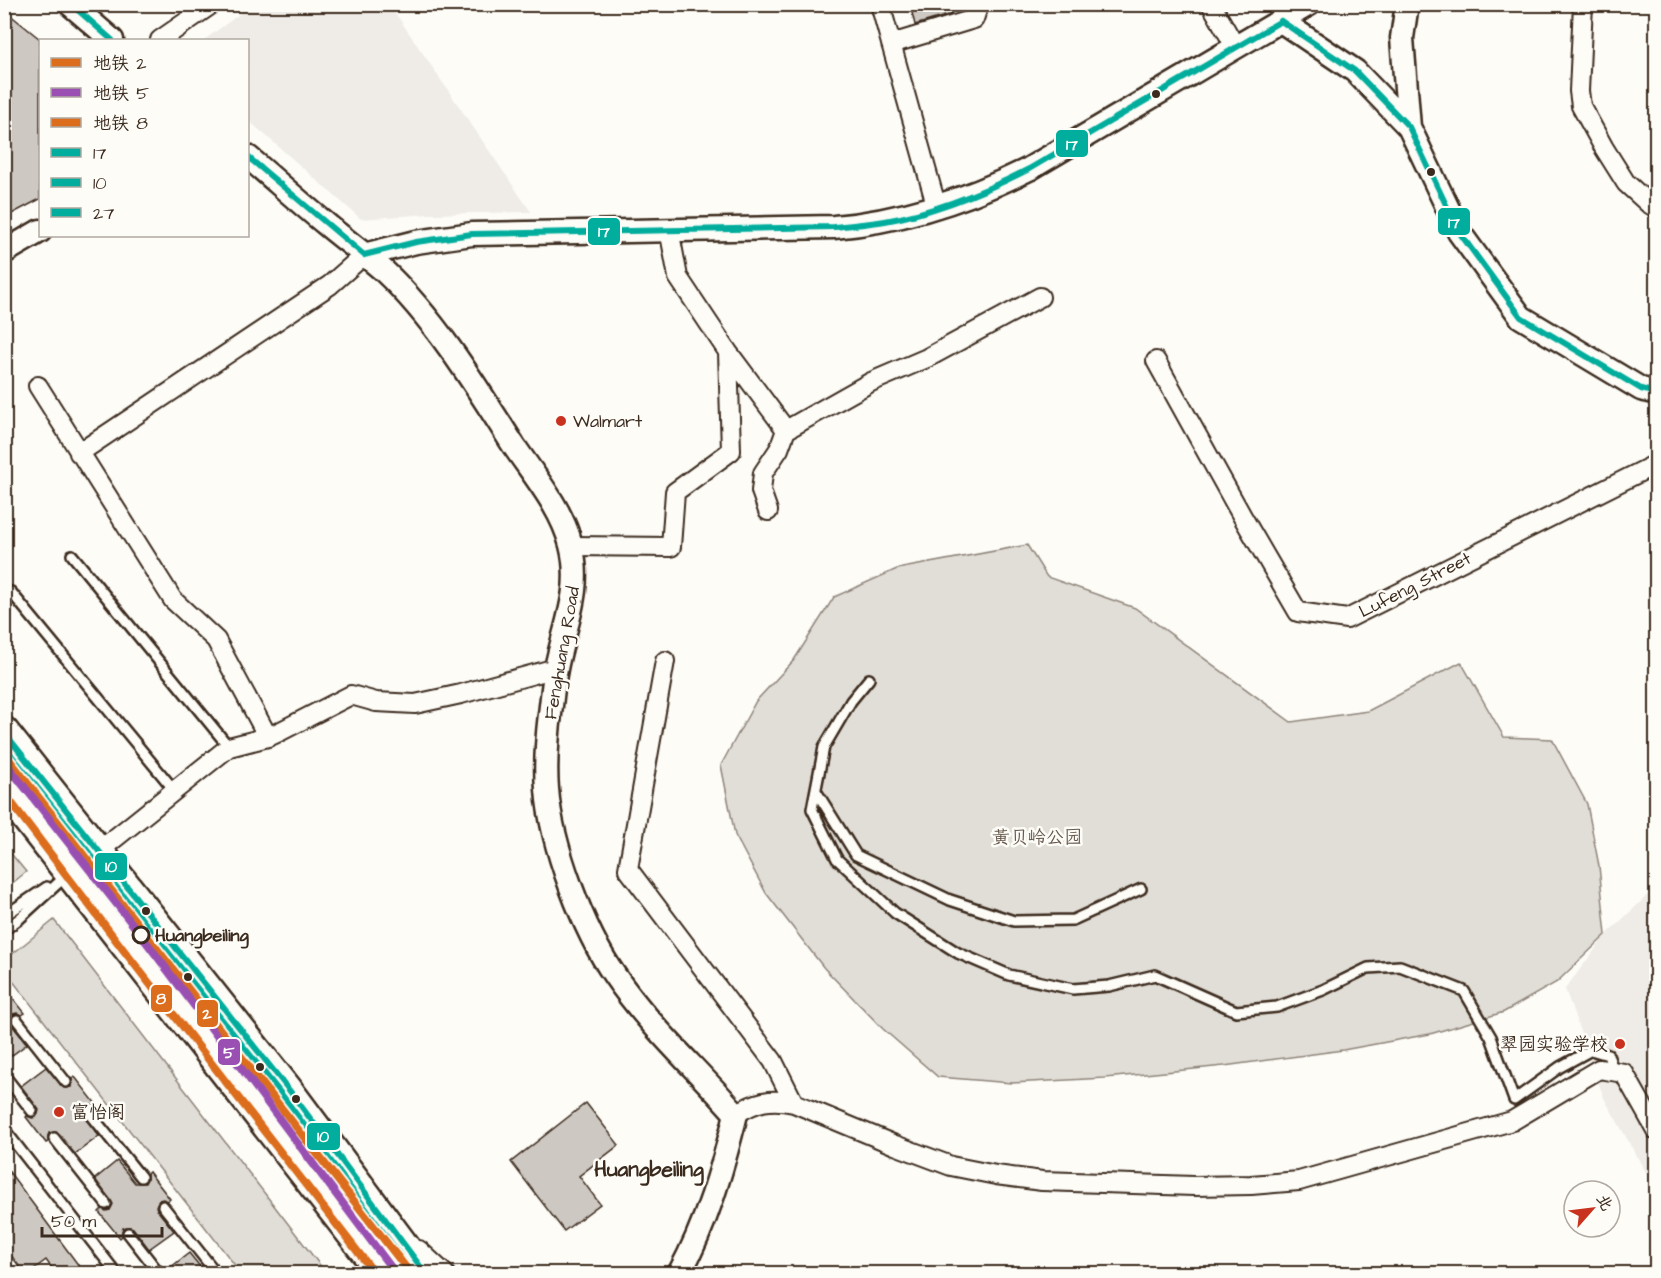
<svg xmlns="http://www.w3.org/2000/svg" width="1661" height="1278" viewBox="0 0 1661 1278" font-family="'Architects Daughter','LXGW WenKai TC',sans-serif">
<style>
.built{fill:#efece7}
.green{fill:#e1ded7;stroke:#8e847a;stroke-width:1.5}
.building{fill:#cdc8c2;stroke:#3b2a1e;stroke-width:1.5}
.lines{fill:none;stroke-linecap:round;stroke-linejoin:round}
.service-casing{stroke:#3b2a1e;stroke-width:14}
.minor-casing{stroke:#3b2a1e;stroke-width:22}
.tertiary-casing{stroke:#3b2a1e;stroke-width:27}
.primary-casing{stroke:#3b2a1e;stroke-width:32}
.service{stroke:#fdfcf7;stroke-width:9}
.minor{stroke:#fdfcf7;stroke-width:18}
.tertiary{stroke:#fdfcf7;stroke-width:22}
.primary{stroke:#fdfcf7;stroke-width:27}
.bus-1-casing{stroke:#fdfcf7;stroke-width:10}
.bus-2-casing{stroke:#fdfcf7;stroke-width:10}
.bus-3-casing{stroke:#fdfcf7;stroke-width:10}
.bus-1{stroke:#01ad9c;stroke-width:6}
.bus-2{stroke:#01ad9c;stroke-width:6}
.bus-3{stroke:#01ad9c;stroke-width:6}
.metro-1-casing{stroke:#fdfcf7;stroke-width:12}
.metro-2-casing{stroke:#fdfcf7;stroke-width:12}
.metro-3-casing{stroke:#fdfcf7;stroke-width:12}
.metro-1{stroke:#db6d1c;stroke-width:8}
.metro-2{stroke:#9950b2;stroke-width:8}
.metro-3{stroke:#db6d1c;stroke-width:8}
.bus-dot{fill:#3b2a1e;stroke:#fdfcf7;stroke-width:2}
.poi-dot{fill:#c8321e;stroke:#fdfcf7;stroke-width:2}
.stop-dot{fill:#fdfcf7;stroke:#3b2a1e;stroke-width:3}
.labels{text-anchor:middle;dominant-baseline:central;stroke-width:5;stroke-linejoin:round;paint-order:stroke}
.poi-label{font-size:18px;fill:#3b2a1e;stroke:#fdfcf7;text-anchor:start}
.street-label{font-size:18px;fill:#3b2a1e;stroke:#fdfcf7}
.park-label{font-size:18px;fill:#64574c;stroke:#fdfcf7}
.stop-label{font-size:18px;font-weight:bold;fill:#3b2a1e;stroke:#fdfcf7;text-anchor:start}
.quarter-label{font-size:21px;font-weight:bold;fill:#3b2a1e;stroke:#fdfcf7}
.line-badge{stroke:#fdfcf7;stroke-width:2}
.badge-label{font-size:16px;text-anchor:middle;font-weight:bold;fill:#fff}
</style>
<rect width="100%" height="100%" fill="#fdfcf7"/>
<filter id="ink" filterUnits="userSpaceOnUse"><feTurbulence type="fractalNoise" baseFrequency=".0167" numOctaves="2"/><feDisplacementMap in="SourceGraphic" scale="12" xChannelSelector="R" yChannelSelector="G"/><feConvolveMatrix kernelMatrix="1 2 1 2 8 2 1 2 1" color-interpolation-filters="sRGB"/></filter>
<g filter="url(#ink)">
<path class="built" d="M 252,5 L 388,5 L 398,17 L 531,212 L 429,214 L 361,219 L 248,120 L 248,40 L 204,40 Z
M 1656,887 L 1656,1190 L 1604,1098 L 1565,989 L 1606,935 Z"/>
<path class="green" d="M 1027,545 L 1047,577 L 1135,608 L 1291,722 L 1368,711 L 1461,662 L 1504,737 L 1552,739 L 1587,804 L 1599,866 L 1606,935 L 1557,982 L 1504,1012 L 1430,1034 L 1343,1050 L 1224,1066 L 1105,1078 L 1012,1083 L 938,1077 L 883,1029 L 824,968 L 766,893 L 735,835 L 721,765 L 756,701 L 794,660 L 834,597 L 897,569 Z
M 4,845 L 26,872 L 5,889 L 4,889 Z
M 54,920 L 326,1273 L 241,1273 L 5,971 L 5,960 Z"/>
<path class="building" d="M 910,4 L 950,4 L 952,14 L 915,25 Z
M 4,10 L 40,39 L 40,199 L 4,218 Z
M 4,987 L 25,1013 L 22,1015 L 17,1013 L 13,1014 L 10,1020 L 11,1024 L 27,1044 L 4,1061 Z
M 46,1067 L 64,1088 L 71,1087 L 72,1084 L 72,1079 L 75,1077 L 96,1104 L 93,1106 L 90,1105 L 84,1105 L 81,1111 L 82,1115 L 99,1136 L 75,1154 L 56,1132 L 49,1133 L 48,1136 L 48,1142 L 46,1143 L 26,1117 L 27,1116 L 32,1118 L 36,1117 L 38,1114 L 39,1110 L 21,1086 Z
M 586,1103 L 619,1145 L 579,1176 L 600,1204 L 564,1231 L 511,1162 Z
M 117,1161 L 135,1183 L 145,1183 L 147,1179 L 147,1174 L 149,1172 L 170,1199 L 168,1201 L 163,1199 L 159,1200 L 156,1206 L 157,1210 L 174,1231 L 149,1249 L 133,1228 L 130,1227 L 123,1228 L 122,1231 L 122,1236 L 120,1238 L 99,1212 L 102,1209 L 106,1211 L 110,1210 L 113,1204 L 95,1179 Z
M 4,1165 L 30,1200 L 85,1274 L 56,1274 L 46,1260 L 27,1274 L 25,1274 L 4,1246 Z
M 189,1253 L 206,1274 L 167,1274 L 166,1271 Z"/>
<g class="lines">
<g class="service-casing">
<path id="service" d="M 72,555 L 229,747
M 11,592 L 175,791
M 869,679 L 851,701 L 824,747 L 812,809 L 837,859 L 895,913 L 958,953 L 1009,975 L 1073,989 L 1109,986 L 1155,975 L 1236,1011 L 1277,1007 L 1323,990 L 1368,968 L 1400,966 L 1464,991 L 1491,1037 L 1514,1100 L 1560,1067 L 1591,1050 L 1608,1055 L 1614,1072
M 816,791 L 856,855 L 950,900 L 1014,921 L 1073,920 L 1141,889
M 4,916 L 47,887
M 4,930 L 19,919 L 68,874
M 17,1020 L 66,1082
M 4,1075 L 32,1111
M 88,1111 L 141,1177
M 4,1129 L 117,1274
M 54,1138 L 106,1204
M 163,1206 L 213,1269
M 128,1233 L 160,1274"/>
</g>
<g class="minor-casing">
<path id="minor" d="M 880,4 L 937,208
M 1211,4 L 1236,48
M 1583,4 L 1579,91 L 1581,106 L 1604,148 L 1626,183 L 1648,203 L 1656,208
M 160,40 L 212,4
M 891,44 L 974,19 L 979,4
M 669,229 L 678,277 L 728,352 L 786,430
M 1156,361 L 1242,516 L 1298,612 L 1347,619 L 1656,464
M 38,386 L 173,600 L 216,640 L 268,737
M 79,453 L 330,285 L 364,255
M 768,511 L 761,491 L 763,473 L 779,449 L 786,430 L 871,382 L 927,358 L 1040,297
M 571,546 L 671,547 L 675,492 L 731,451 L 728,352
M 665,661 L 628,869 L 773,1061 L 794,1103
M 99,851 L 229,747 L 268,737 L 281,731 L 351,695 L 376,702 L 415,704 L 461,694 L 556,668
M 736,1114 C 756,1101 771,1098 794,1103 L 895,1145 L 951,1166 L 996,1175 L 1042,1181 L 1194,1186 L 1251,1185 L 1299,1181 L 1512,1121 L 1599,1069 L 1624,1073 L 1656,1130
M 419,1250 L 445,1274"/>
</g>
<g class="tertiary-casing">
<path id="tertiary" d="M 70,4 L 112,40
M 1407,4 L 1402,38 L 1409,127
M 1281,21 L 1355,71 L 1409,127 L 1459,232 L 1521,317 L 1641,389 L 1656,393
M 248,157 C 274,179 299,202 326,224 C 345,240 366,255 384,271 C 436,320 476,386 514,446 C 535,477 562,509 571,545 C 583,591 564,626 556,669 C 553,684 552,699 550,714 C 547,739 545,765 547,789 C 551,845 583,930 615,976 C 650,1027 696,1068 736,1114 C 722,1170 707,1223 679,1274
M 4,252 L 40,231
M 364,255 L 416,242 L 472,234 L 834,227 C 903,221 966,200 1029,169 L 1309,4"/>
</g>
<g class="primary-casing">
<path id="primary" d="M 4,731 L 289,1090 L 426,1274
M 4,791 L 382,1274"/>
</g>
<use href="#service" class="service"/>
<use href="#minor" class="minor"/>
<use href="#tertiary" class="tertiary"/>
<use href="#primary" class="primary"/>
<g class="bus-1-casing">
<path id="bus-1" d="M 71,4 L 112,40
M 1281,21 L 1355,71 L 1409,127 L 1459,232 L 1521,317 L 1641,389 L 1656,393
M 248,157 L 364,255
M 364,255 L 416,242 L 472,234 L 834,227 C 851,225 868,224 885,221 C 935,212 984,192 1029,169 L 1281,21"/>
</g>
<g class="bus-2-casing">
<path id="bus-2" d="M 4,732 L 289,1090 L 426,1274"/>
</g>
<g class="bus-3-casing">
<path id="bus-3" d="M 4,746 L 282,1095 L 414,1274"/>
</g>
<use href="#bus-1" class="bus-1"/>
<use href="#bus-2" class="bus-2"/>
<use href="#bus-3" class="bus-3"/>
<g class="metro-1-casing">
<path id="metro-1" d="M 4,753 L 411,1274"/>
</g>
<g class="metro-2-casing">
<path id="metro-2" d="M 4,761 L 141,935 L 396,1274"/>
</g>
<g class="metro-3-casing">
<path id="metro-3" d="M 4,793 L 122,948 L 375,1274"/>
</g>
<use href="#metro-1" class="metro-1"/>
<use href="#metro-2" class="metro-2"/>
<use href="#metro-3" class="metro-3"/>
</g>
</g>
<g class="bus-dot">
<circle cx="1156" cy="94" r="5"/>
<circle cx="1431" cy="172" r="5"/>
<circle cx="146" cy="911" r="5"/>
<circle cx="188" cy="977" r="5"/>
<circle cx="260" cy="1067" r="5"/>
<circle cx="296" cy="1099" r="5"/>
</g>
<g class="poi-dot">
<circle cx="561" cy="421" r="6"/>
<circle cx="1620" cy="1044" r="6"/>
<circle cx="59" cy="1112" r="6"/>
</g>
<circle class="stop-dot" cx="141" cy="935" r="8"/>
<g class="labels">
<g class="poi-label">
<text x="573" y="421">Walmart</text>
<text x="1608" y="1044" text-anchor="end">翠园实验学校</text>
<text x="71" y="1112">富怡阁</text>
</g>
<g class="street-label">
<text transform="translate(1415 585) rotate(-27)">Lufeng Street</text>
<text transform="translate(562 653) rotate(-80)">Fenghuang Road</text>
</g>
<g class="park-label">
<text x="1037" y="837">黄贝岭公园</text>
</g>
<g class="stop-label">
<text x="155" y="935">Huangbeiling</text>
</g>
<g class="quarter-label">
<text x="649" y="1169">Huangbeiling</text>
</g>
</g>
<g class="line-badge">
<rect x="1055" y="129" width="34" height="29" rx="6" fill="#01ad9c"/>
<rect x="1437" y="207" width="34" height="29" rx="6" fill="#01ad9c"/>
<rect x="587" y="217" width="34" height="29" rx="6" fill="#01ad9c"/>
<rect x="94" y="852" width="34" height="29" rx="6" fill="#01ad9c"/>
<rect x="150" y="984" width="23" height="29" rx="6" fill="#db6d1c"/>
<rect x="196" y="999" width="23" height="29" rx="6" fill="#db6d1c"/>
<rect x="217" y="1038" width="24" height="28" rx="6" fill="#9950b2"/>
<rect x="306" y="1122" width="35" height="29" rx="6" fill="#01ad9c"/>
</g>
<g class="badge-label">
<text x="1072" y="150">17</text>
<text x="1454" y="228">17</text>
<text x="604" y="237">17</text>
<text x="111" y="872">10</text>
<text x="161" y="1004">8</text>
<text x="207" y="1019">2</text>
<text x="229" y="1058">5</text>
<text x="323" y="1142">10</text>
</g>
<rect width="1661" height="1278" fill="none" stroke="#fdfcf7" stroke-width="24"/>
<rect x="12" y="12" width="1637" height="1254" fill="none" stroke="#3b2a1e" stroke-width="2" filter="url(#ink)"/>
<rect x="39" y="39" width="210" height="198" fill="#fdfcf7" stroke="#afa8a0" stroke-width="1.5"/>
<rect x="51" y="58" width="30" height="9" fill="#db6d1c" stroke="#afa8a0" stroke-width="1.5"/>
<text x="93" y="69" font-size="18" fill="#3b2a1e">地铁 2</text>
<rect x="51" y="88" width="30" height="9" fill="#9950b2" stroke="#afa8a0" stroke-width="1.5"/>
<text x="93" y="99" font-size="18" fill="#3b2a1e">地铁 5</text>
<rect x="51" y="118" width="30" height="9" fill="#db6d1c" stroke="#afa8a0" stroke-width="1.5"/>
<text x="93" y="129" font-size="18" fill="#3b2a1e">地铁 8</text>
<rect x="51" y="148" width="30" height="9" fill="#01ad9c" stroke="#afa8a0" stroke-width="1.5"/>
<text x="93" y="159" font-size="18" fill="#3b2a1e">17</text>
<rect x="51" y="178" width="30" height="9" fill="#01ad9c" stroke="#afa8a0" stroke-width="1.5"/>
<text x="93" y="189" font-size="18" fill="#3b2a1e">10</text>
<rect x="51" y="208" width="30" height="9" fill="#01ad9c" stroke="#afa8a0" stroke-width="1.5"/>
<text x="93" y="219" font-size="18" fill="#3b2a1e">27</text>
<g transform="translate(1592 1209) rotate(62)"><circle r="28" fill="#fdfcf7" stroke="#afa8a0" stroke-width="1.5"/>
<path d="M0-4.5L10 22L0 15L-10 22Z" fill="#c8321e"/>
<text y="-9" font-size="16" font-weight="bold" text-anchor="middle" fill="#3b2a1e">北</text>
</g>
<path d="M42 1227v9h120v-9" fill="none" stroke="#3b2a1e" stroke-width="3"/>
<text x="51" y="1227" font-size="18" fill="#3b2a1e" stroke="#fdfcf7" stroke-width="4.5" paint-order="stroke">50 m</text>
</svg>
